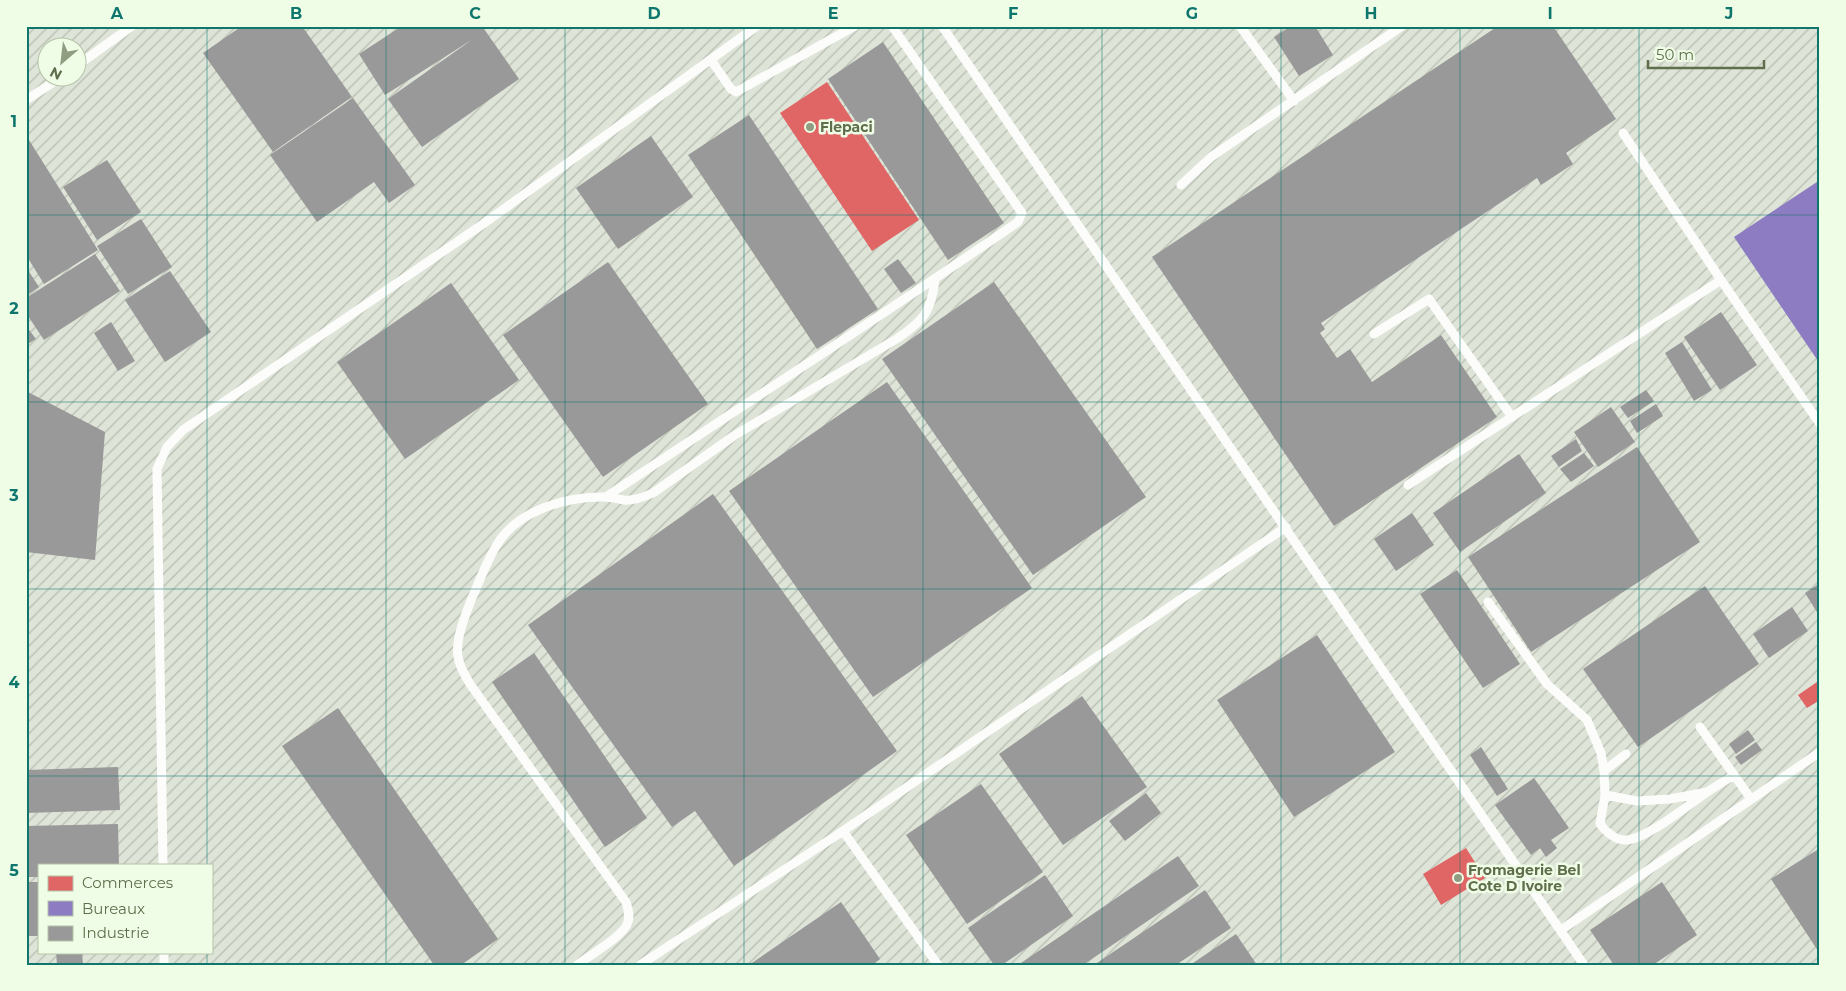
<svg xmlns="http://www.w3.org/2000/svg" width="1846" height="991" viewBox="0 0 1846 991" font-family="Montserrat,sans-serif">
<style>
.industrial{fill:url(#industrial-furrows);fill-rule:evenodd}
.shops{fill:#e06666}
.offices{fill:#8e7cc3}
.industry{fill:#999}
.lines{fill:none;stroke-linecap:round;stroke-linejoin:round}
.service{stroke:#fcfdfb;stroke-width:9}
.grid{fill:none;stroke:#0f766e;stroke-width:1;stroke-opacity:0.55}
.poi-dot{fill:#919d82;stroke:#effde7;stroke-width:2}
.labels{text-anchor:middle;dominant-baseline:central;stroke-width:5;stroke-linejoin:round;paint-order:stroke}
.poi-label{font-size:14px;font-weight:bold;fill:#606e4b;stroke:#effde7;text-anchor:start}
.neatline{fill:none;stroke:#0f766e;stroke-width:2}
.grid-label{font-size:16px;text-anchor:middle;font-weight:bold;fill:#0f766e}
</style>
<defs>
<pattern id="industrial-furrows" width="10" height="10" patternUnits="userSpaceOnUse" patternTransform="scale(1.25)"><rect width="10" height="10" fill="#dee5d8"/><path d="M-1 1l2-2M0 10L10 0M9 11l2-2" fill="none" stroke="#b7beb1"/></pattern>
</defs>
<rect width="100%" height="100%" fill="#ebf4e7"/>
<path class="industrial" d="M 26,26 L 1820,26 L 1820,965 L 26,965 ZM 48,48 L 78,48 L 78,78 L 48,78 ZM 39,865 L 211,865 L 211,952 L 39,952 Z"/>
<path class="shops" d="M 827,82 L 919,220 L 872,251 L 780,113 Z
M 1820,680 L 1820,700 L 1807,708 L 1798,695 Z
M 1466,848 L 1485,878 L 1441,905 L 1423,874 Z"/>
<path class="offices" d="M 1820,180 L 1820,364 L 1734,237 Z"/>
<path class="industry" d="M 242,26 L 302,26 L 352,97 L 273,152 L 203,53 Z
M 402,26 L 482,26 L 519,79 L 422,147 L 388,99 L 473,39 L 385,95 L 359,54 Z
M 1291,26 L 1315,26 L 1333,55 L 1299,76 L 1274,37 Z
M 1498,26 L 1553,26 L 1616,119 L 1566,153 L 1573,164 L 1541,185 L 1537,178 L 1321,323 L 1325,329 L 1320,333 L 1337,358 L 1350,349 L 1372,382 L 1441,335 L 1497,417 L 1334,526 L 1152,257 Z
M 883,42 L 1004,223 L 948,260 L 828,79 Z
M 353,98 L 415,185 L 389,203 L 374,182 L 317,222 L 270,155 Z
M 749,115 L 878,309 L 817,349 L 688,155 Z
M 651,136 L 693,197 L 618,249 L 576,188 Z
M 29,140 L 98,250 L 44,284 L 26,255 L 26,141 Z
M 107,160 L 141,212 L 97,240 L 63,187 Z
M 141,219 L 172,267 L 128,294 L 97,246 Z
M 95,254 L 120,291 L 44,340 L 26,313 L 26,298 Z
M 898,259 L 916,283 L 901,293 L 884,269 Z
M 608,262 L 708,404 L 603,477 L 503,335 Z
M 26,267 L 39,287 L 26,296 Z
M 170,271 L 211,332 L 165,362 L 125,300 Z
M 994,282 L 1146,497 L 1033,575 L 882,359 Z
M 451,283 L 519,380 L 405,459 L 337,362 Z
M 1721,312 L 1757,365 L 1720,390 L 1684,337 Z
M 111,322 L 135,361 L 118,371 L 94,333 Z
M 26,326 L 36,339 L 26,345 Z
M 1682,342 L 1712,390 L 1694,401 L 1665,353 Z
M 887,382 L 1032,588 L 873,697 L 729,491 Z
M 1646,390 L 1654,401 L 1628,418 L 1620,407 Z
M 26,391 L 105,432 L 95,560 L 26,552 Z
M 1656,404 L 1663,416 L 1637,433 L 1630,421 Z
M 1611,407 L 1635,442 L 1598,467 L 1574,432 Z
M 1576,439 L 1582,451 L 1559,467 L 1551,456 Z
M 1637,447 L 1700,542 L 1531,652 L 1468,557 Z
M 1584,453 L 1594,466 L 1571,482 L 1560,469 Z
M 1519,454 L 1546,493 L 1460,552 L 1433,513 Z
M 713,494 L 897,751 L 734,866 L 695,811 L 672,827 L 528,625 Z
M 1412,513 L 1434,545 L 1396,571 L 1374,539 Z
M 1457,570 L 1520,664 L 1483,688 L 1420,594 Z
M 1820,583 L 1820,617 L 1805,593 Z
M 1705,586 L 1759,664 L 1638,747 L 1583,669 Z
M 1792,607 L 1808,631 L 1769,658 L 1753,634 Z
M 1317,635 L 1395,752 L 1294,817 L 1217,700 Z
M 534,653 L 647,818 L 605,847 L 492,682 Z
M 1082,696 L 1147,787 L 1063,845 L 999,754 Z
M 338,708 L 498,939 L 461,965 L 434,965 L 282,746 Z
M 1748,730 L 1755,740 L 1736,754 L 1729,744 Z
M 1756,742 L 1762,750 L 1741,765 L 1735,757 Z
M 1481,747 L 1508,789 L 1497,796 L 1470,755 Z
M 118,767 L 120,810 L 26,813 L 26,770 Z
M 1534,778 L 1569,828 L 1551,840 L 1557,848 L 1546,857 L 1540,848 L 1531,855 L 1495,805 Z
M 981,784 L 1043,872 L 967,924 L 906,835 Z
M 1146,793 L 1161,813 L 1125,841 L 1109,821 Z
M 118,824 L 119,865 L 39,865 L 39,877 L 26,877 L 26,826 Z
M 1817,850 L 1820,855 L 1820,954 L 1771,879 Z
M 1178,856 L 1199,886 L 1083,965 L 1018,965 Z
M 1045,875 L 1073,916 L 1002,965 L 994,965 L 968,928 Z
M 26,882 L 39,882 L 39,936 L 26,936 Z
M 1662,882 L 1697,935 L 1653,965 L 1614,965 L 1590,930 Z
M 1205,890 L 1231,928 L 1176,965 L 1094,965 Z
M 841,902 L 880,959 L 872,965 L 749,965 Z
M 1236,934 L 1257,965 L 1190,965 Z
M 56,952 L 82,952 L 83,965 L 57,965 Z"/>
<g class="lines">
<path class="service" d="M 942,26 L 1584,965
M 1240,26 L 1294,101
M 711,60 L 731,89 L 736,92 L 855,26
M 78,65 L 132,26
M 26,100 L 60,78
M 1623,133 L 1721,280 L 1820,424
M 1181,185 L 1211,157 L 1402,26
M 1374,334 L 1429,299 L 1512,417
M 1408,485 L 1721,280
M 606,497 C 743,405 882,316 1018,222 L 1022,213 L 892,26
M 1488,602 L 1547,684 L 1587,720 L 1601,753 L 1604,771 L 1605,795 L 1600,824 C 1605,831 1615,840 1625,840 C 1644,841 1690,804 1707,792
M 1700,727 L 1751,799
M 1604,771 L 1626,754
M 1605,795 L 1637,801 L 1670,799 L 1707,792 L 1734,775
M 843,831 L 938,965
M 163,865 L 157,469 L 167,447 L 183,430 L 483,224 L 757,26
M 1561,930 L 1820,752
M 164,952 L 164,965
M 577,965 C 590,955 624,936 628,922 C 630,915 628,909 626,902 L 470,684 C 465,675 459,667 458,656 C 455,640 466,613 472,598 C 480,580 487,560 498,543 C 519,510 567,496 605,497 C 611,497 618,499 624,500 C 634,501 644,497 653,493 L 735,435 L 898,338 C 924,320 931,312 935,280
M 640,965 L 843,831 L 1286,527"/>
</g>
<path class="grid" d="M 207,26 L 207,865M 386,26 L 386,965M 565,26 L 565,965M 744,26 L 744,965M 923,26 L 923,965M 1102,26 L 1102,965M 1281,26 L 1281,965M 1460,26 L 1460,965M 1639,26 L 1639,965M 26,215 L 1820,215M 26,402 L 1820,402M 26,589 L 1820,589M 26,776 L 1820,776M 207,952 L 207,965"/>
<g class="poi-dot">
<circle cx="810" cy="127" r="5"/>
<circle cx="1458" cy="878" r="5"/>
</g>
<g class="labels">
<g class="poi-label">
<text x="820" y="127">Flepaci</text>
<text x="1468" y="870">Fromagerie Bel<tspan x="1468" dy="16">Cote D Ivoire</tspan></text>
</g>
</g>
<rect width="1846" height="991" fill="none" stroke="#effde7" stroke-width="55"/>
<rect x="38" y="864" width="175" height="90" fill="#effde7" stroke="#b6c4a9"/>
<rect x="48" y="876" width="25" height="15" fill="#e06666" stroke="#b6c4a9"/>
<text x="82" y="888" font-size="15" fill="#606e4b">Commerces</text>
<rect x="48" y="901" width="25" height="15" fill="#8e7cc3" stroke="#b6c4a9"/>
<text x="82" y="914" font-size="15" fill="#606e4b">Bureaux</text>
<rect x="48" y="926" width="25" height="15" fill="#999999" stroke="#b6c4a9"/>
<text x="82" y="938" font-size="15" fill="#606e4b">Industrie</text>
<g transform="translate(62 62) rotate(208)"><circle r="24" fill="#effde7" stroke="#b6c4a9"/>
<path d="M0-4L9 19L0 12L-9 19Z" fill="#919d82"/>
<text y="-8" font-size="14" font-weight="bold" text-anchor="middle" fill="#606e4b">N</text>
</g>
<path d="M1648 60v8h116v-8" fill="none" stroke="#606e4b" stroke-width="2.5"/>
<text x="1656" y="60" font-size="15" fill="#606e4b" stroke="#effde7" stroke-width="4" paint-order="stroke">50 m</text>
<rect x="28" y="28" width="1790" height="936" class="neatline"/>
<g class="grid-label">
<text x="117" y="19">A</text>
<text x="296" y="19">B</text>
<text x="475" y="19">C</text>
<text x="654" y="19">D</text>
<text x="833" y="19">E</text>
<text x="1013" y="19">F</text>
<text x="1192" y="19">G</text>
<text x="1371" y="19">H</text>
<text x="1550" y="19">I</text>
<text x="1729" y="19">J</text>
<text x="14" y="127">1</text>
<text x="14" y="314">2</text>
<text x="14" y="501">3</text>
<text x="14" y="688">4</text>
<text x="14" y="876">5</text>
</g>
</svg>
